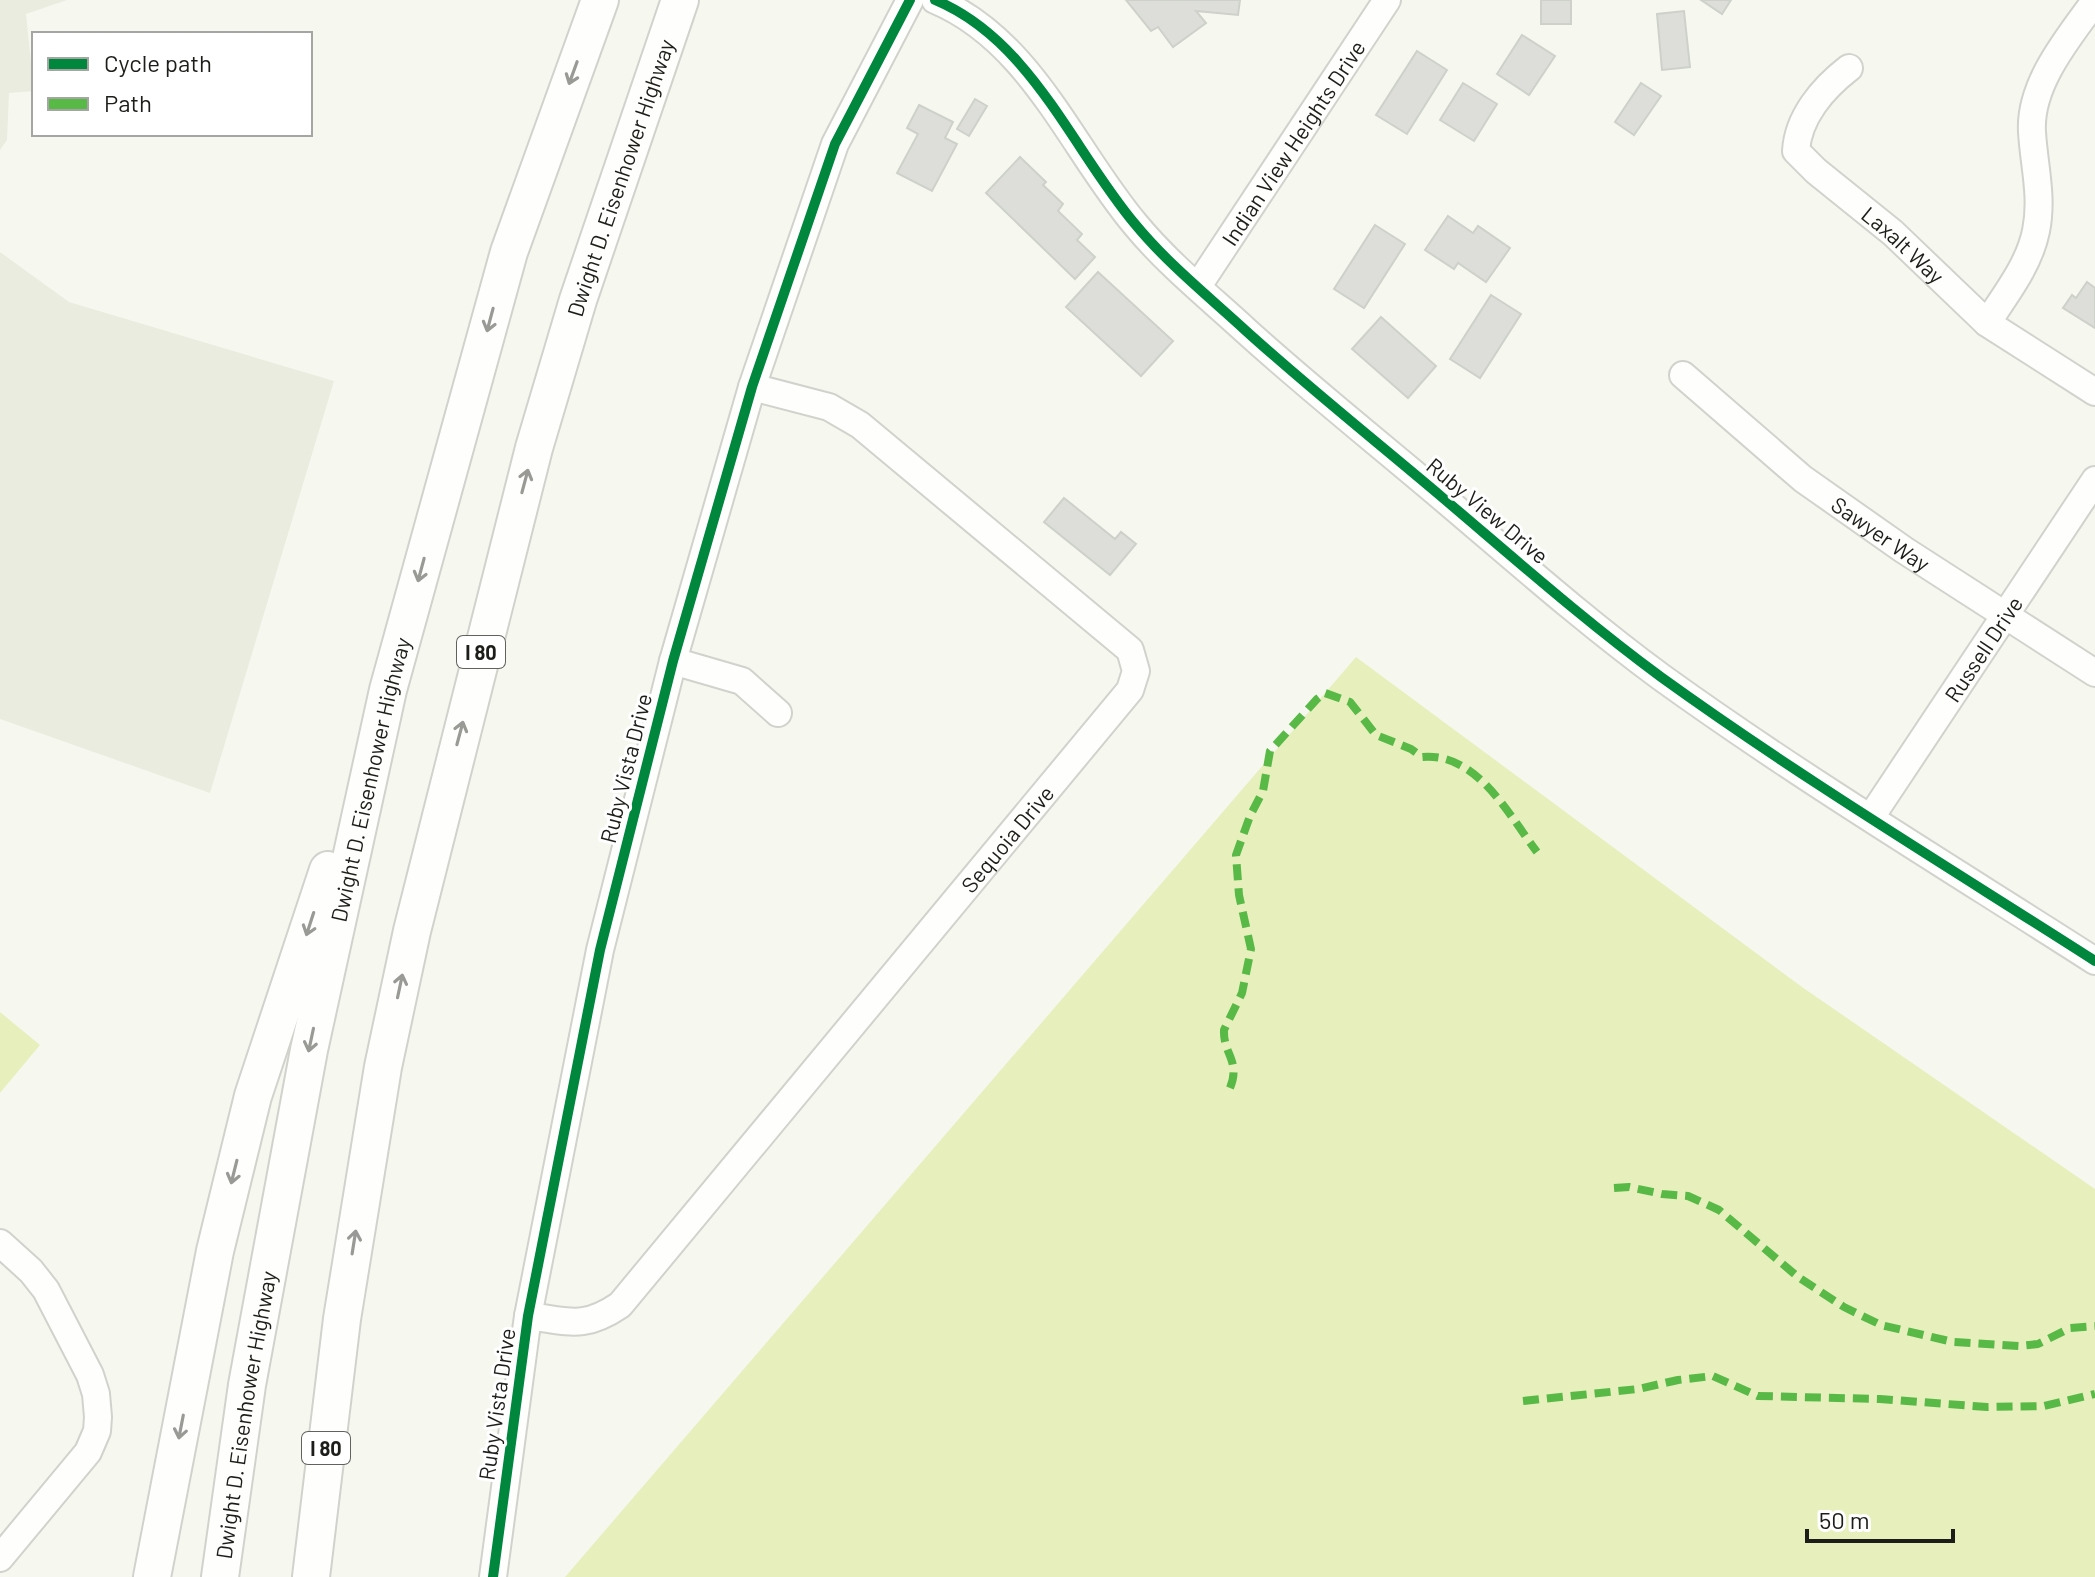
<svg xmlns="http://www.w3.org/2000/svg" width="2095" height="1577" viewBox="0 0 2095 1577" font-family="Barlow,sans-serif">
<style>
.built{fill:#e9ecde}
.green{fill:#e7efbc}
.building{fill:#ddded9;stroke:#ced0ca;stroke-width:2}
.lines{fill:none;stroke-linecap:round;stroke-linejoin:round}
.minor-casing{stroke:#d1d2cc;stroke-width:30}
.highway-casing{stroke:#d1d2cc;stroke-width:40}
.minor{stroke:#fefefd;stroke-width:26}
.highway{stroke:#fefefd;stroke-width:36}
.quiet{stroke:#58b947;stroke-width:8;stroke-dasharray:16 8;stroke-linecap:butt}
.cycleway-casing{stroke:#fff;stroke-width:15}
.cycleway{stroke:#00873e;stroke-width:10}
.oneway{stroke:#999996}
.labels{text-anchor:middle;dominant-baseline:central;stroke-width:6;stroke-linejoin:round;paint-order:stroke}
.shield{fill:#fff;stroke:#61625e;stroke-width:2}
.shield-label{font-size:20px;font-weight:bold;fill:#1d1e19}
.street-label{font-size:22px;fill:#1d1e19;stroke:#fff}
</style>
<rect width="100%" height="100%" fill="#f6f8f0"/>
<path class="built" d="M 0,0 L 67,0 L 26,14 L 34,91 L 9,93 L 7,140 L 0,150 Z
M 0,252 L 69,302 L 334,381 L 210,793 L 0,719 Z"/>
<path class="green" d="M 1356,657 L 1802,987 L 2095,1189 L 2095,1577 L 565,1577 Z
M 0,1012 L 40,1045 L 0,1093 Z"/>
<path class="building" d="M 1126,0 L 1240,0 L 1238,15 L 1196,11 L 1206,23 L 1173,47 L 1158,27 L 1151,31 Z
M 1541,0 L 1571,0 L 1571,24 L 1541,24 Z
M 1701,0 L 1731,0 L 1722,14 Z
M 1684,11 L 1690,67 L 1662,70 L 1657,14 Z
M 1522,35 L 1555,56 L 1529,95 L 1497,74 Z
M 1417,51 L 1447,70 L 1407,134 L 1376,115 Z
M 1463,83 L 1497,104 L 1474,141 L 1440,120 Z
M 1641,83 L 1661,96 L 1634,135 L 1615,122 Z
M 975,99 L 987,106 L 969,136 L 957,129 Z
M 919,105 L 953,122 L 945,138 L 957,144 L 932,191 L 897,173 L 918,134 L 907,128 Z
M 1020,157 L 1046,182 L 1043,185 L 1063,204 L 1058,211 L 1082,234 L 1077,240 L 1095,257 L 1075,279 L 986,193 Z
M 1448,216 L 1473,233 L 1478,226 L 1510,248 L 1486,282 L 1458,263 L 1454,269 L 1425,250 Z
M 1375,225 L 1405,244 L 1364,308 L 1334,289 Z
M 1098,272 L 1173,341 L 1141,376 L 1066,307 Z
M 2087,282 L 2095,288 L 2095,328 L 2063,308 L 2072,295 L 2076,298 Z
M 1491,295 L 1521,314 L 1480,378 L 1450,359 Z
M 1381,317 L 1436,366 L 1408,398 L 1352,349 Z
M 1064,498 L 1115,539 L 1121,532 L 1136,544 L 1110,575 L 1044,522 Z"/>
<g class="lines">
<g class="minor-casing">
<g id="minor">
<path d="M 935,0 C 1031,40 1072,149 1135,224 C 1167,263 1208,296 1245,330 C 1309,388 1377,442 1443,498 C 1515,559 1585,621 1661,677 C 1801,778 1950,868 2095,961"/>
<path id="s1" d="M 1849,68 C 1823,88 1798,117 1796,151 L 1816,171 L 1893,233 L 1987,323 L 2095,392"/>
<path id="s2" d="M 1198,286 L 1387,0"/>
<path d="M 1987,323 C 2006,294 2029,265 2036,231 C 2043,197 2034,166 2032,132 C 2029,84 2069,37 2095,1"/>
<path id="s3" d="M 1683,375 L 1803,479 L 1904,550 L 2095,673"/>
<path d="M 673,661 L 742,681 L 778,713"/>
<path id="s4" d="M 1871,817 L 2095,480"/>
<path d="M 0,1243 L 31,1271 L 46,1290 L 90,1375 L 96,1394 L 98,1417 L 97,1431 L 88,1452 L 0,1558"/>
<path id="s5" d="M 528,1316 C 569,1321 583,1330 620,1305 L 1130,690 L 1136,671 L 1130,650 L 860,425 L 829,407 L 752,387"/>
<path d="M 493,1577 L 528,1316 L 600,950 L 673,661 L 752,387 L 835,144 L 910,0"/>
</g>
</g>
<g class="highway-casing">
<g id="highway">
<path d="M 152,1577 L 215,1251 L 253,1096 L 328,870"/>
<path id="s6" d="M 220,1577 L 247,1385 L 309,1050 L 388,690 L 509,252 L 600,0"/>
<path id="s7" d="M 311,1577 L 342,1319 L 383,1067 L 412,931 L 534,448 L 578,300 L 680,0"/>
</g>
</g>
<use href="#minor" class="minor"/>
<use href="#highway" class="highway"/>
<path class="quiet" d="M 1230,1088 C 1241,1061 1223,1054 1224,1030 L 1242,993 L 1251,949 L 1239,895 L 1236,855 L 1250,816 L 1263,791 L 1270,751 L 1317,699 L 1325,693 L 1350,702 L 1376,735 L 1411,749 L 1422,757 C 1477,752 1508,814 1537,852
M 1614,1188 L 1629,1187 L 1662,1194 L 1688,1196 L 1719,1210 L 1798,1277 L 1844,1307 L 1881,1325 L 1953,1342 L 2019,1346 L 2038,1344 L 2070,1328 L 2095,1326
M 1523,1401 L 1638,1389 L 1678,1380 L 1713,1376 L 1758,1396 L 1880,1399 L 1987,1407 L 2044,1406 L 2095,1394"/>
<g class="cycleway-casing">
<path id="cycleway" d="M 935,0 C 1031,40 1072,149 1135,224 C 1167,263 1208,296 1245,330 C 1309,388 1377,442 1443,498 C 1515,559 1585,621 1661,677 C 1801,778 1950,868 2095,961
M 493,1577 L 528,1316 L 600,950 L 673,661 L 752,387 L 835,144 L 910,0"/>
</g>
<use href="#cycleway" class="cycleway"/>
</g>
<defs><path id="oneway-shaft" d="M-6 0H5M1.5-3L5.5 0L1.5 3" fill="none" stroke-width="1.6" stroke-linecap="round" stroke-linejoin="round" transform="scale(2)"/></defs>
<g class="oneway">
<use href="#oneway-shaft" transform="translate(573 73) rotate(110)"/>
<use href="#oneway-shaft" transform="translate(490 320) rotate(105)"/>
<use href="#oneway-shaft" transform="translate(525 481) rotate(-75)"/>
<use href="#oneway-shaft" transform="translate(421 570) rotate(105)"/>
<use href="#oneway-shaft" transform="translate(460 733) rotate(-75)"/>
<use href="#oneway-shaft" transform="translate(310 924) rotate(108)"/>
<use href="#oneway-shaft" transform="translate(400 986) rotate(-78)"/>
<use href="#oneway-shaft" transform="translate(311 1040) rotate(102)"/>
<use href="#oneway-shaft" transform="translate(234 1172) rotate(104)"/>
<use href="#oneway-shaft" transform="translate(354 1242) rotate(-81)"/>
<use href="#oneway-shaft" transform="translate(181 1427) rotate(101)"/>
</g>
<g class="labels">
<g class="shield">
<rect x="457" y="636" width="48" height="32" rx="6"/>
<rect x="302" y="1432" width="48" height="32" rx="6"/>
</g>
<g class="shield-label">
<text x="481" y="652">I 80</text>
<text x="326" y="1448">I 80</text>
</g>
<g class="street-label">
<text stroke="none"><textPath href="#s2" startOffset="172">Indian View Heights Drive</textPath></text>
<text stroke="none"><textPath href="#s7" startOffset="1436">Dwight D. Eisenhower Highway</textPath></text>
<text stroke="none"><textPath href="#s1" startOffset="244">Laxalt Way</textPath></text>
<text transform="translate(1488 510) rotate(40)">Ruby View Drive</text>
<text stroke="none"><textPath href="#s3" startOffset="254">Sawyer Way</textPath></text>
<text stroke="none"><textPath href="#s4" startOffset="202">Russell Drive</textPath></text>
<text transform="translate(625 768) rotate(-76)">Ruby Vista Drive</text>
<text stroke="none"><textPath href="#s6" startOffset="812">Dwight D. Eisenhower Highway</textPath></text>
<text stroke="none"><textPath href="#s5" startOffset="702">Sequoia Drive</textPath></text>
<text transform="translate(496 1404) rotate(-82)">Ruby Vista Drive</text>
<text stroke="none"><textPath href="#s6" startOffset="164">Dwight D. Eisenhower Highway</textPath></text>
</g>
</g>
<rect x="32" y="32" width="280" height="104" fill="#ffffff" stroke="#a5a5a3" stroke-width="2"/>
<rect x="48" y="58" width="40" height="12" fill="#00873e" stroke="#a5a5a3" stroke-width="2"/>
<text x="104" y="72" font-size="24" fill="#1d1e19">Cycle path</text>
<rect x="48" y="98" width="40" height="12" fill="#58b947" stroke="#a5a5a3" stroke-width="2"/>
<text x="104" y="112" font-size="24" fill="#1d1e19">Path</text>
<path d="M1807 1529v12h146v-12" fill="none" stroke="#1d1e19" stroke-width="4"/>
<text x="1819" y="1529" font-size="24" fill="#1d1e19" stroke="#ffffff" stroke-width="6" paint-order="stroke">50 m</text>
</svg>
